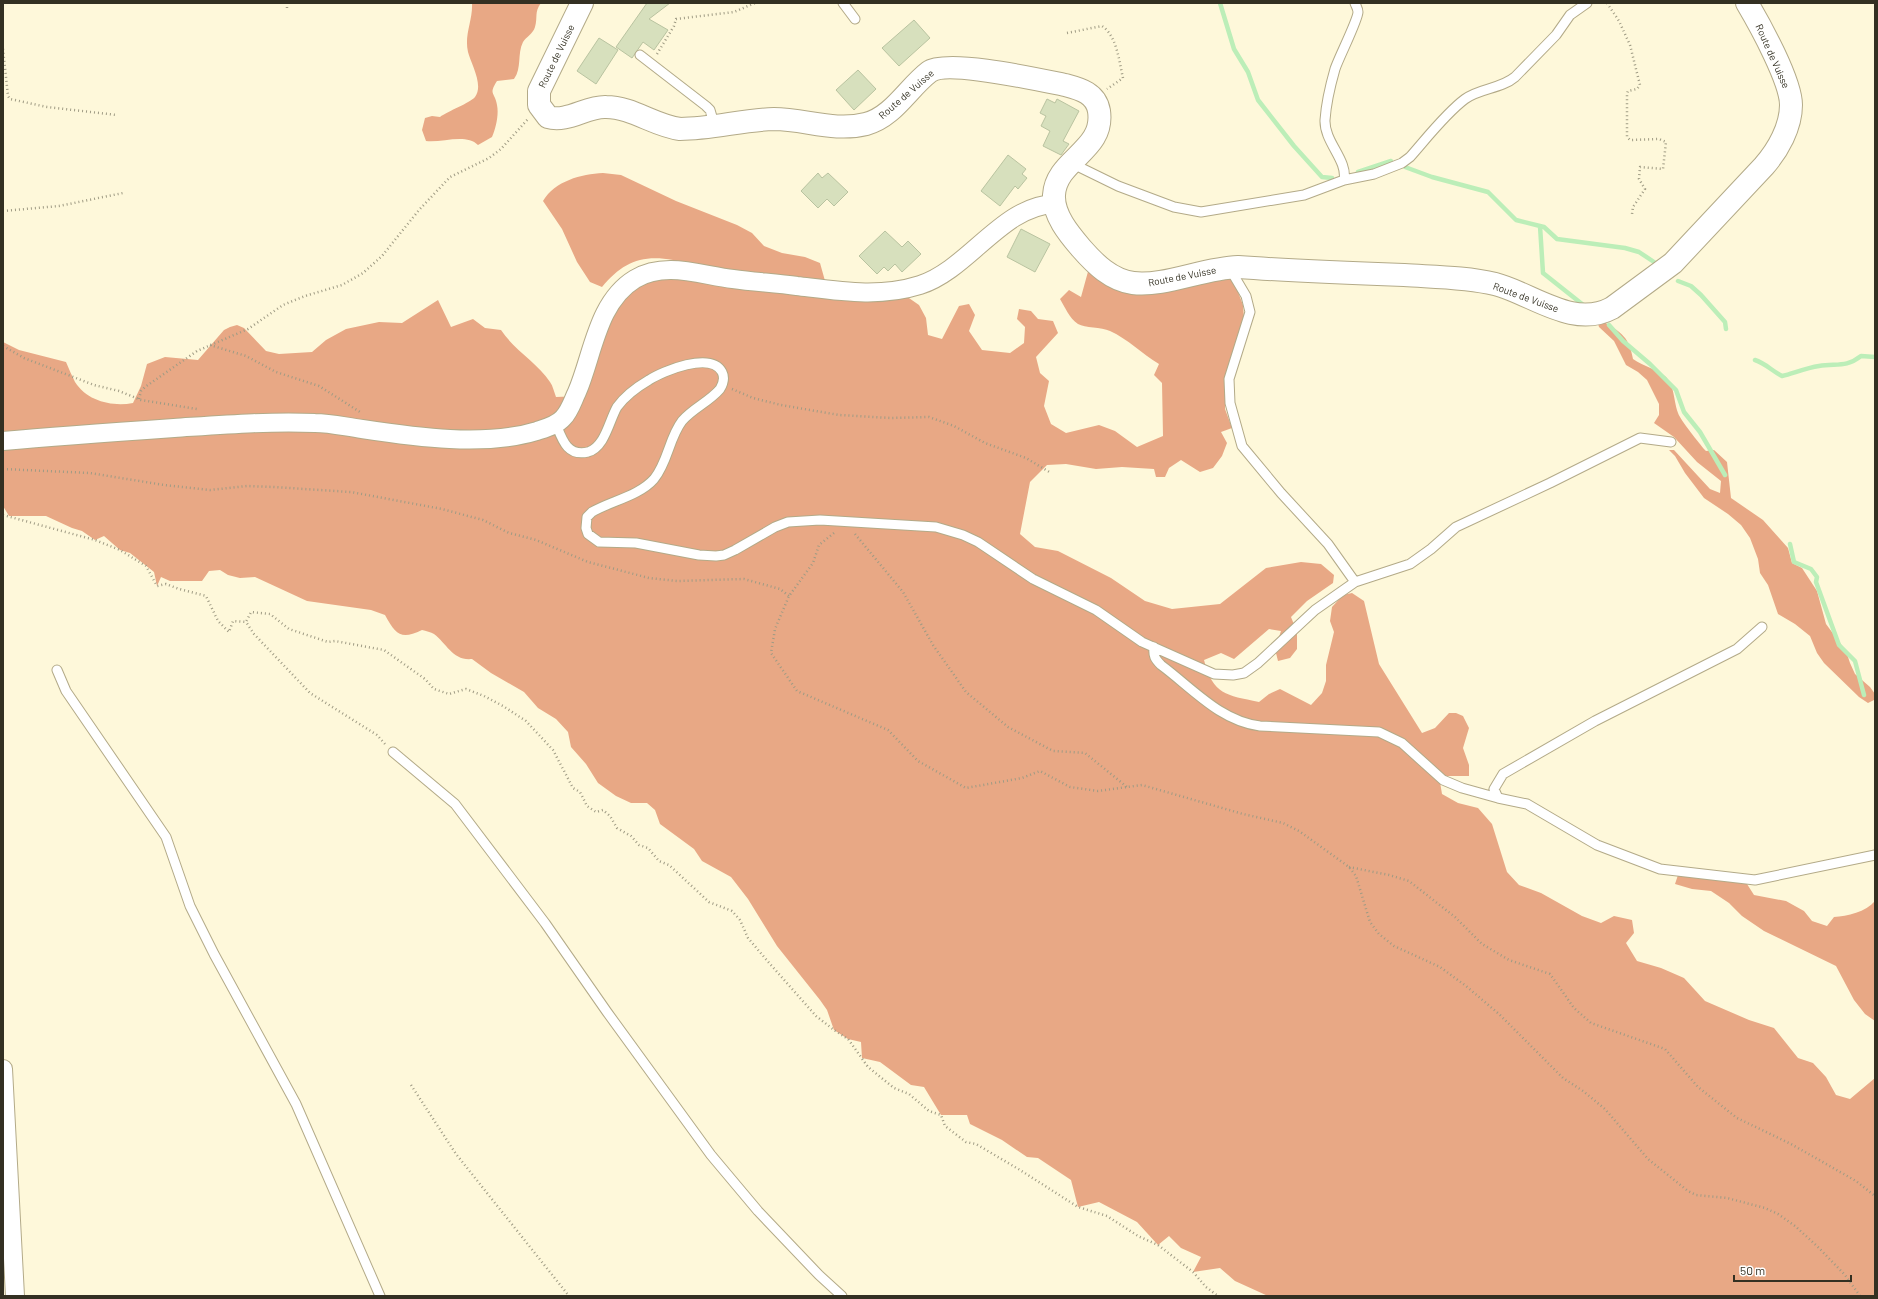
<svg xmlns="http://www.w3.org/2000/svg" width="1878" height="1299" viewBox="0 0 1878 1299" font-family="Barlow,sans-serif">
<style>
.forest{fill:#e8a885}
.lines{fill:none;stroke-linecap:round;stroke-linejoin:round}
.stream{stroke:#bceeb8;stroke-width:4.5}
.building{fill:#d7e0bd;stroke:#b9c3a0}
.lane-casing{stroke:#b3aa88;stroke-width:11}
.street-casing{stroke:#b3aa88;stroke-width:20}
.secondary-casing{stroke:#b3aa88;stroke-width:24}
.path{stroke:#9f9b84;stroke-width:2.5;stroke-dasharray:1 3;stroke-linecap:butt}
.lane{stroke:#fff;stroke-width:9}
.street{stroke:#fff;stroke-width:18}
.secondary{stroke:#fff;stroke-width:22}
.labels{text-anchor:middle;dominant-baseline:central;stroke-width:3;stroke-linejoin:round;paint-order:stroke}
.street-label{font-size:10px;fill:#333022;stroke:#fff}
</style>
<rect width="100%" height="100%" fill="#fef8da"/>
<path class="forest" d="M 472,3 L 541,3 C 534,12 538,17 535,27 C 533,34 526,37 523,42 C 517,54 522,68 514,79 L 497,81 C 488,95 495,92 497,105 C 499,114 496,128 492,137 L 478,145 C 466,133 442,143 426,141 L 422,130 L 425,118 L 432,116 L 440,117 C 448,111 470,103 475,97 C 484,85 471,64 468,52 C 464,35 473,20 472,3 Z
M 603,173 L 621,175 L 676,201 L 737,225 L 752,233 L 764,246 L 782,253 L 805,257 L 820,263 L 827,288 L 906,296 L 919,305 L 926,318 L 928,335 L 942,339 L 959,306 L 969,304 L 975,315 L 969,331 L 982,350 L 1010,353 L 1024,343 L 1025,327 L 1017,319 L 1019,309 L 1031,311 L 1038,319 L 1053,321 L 1058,333 L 1036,357 L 1040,373 L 1049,381 L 1044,406 L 1051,424 L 1066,433 L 1099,425 L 1115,431 L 1137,447 L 1163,436 L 1162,383 L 1154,375 L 1159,364 C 1142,354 1128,339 1110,331 C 1101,327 1085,328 1078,324 C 1069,318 1065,307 1060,299 L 1069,290 L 1081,297 L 1089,268 L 1103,279 L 1227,273 L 1238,292 L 1243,305 L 1244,318 L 1225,389 L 1225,409 L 1232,428 L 1221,432 L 1227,443 L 1222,456 L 1213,468 L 1200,472 L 1181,460 L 1169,468 L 1165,477 L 1156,477 L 1154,469 L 1122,467 L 1096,469 L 1066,464 L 1047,465 L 1030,482 L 1020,534 L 1035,547 L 1058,551 L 1111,578 L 1145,601 L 1172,609 L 1220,604 L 1266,568 L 1301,562 L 1321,564 L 1334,575 L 1333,583 L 1307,601 L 1291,617 L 1297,632 L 1297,649 L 1290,658 L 1278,661 L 1275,649 L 1281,631 L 1269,629 L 1234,659 L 1221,653 L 1204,660 C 1213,695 1226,695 1259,702 L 1269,694 L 1280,689 L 1311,705 L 1322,693 L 1326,681 L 1326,665 L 1334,632 L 1330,621 L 1332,607 L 1343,595 L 1352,593 L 1364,601 L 1379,664 L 1422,733 L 1435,728 L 1449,713 L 1456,713 L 1463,716 L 1469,728 L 1463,748 L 1469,765 L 1469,776 L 1439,776 L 1442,794 L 1458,803 L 1478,808 L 1492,824 L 1507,872 L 1519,885 L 1541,893 L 1582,916 L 1601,923 L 1614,916 L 1632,920 L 1634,933 L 1626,943 L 1637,961 L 1661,968 L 1684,978 L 1705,1001 L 1749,1020 L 1774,1028 L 1798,1058 L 1813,1063 L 1826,1077 L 1836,1095 L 1850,1099 L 1875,1078 L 1875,1296 L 1268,1296 L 1235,1281 L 1220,1268 L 1193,1272 L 1201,1257 L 1181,1248 L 1169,1236 L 1158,1245 L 1137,1222 L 1099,1202 L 1078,1207 L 1071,1180 L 1038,1158 L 1027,1157 L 1002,1140 L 970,1124 L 967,1115 L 941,1115 L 924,1087 L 911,1085 L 880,1062 L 862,1058 L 861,1042 L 848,1039 L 834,1030 L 827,1010 L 820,1000 L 777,946 L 748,899 L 731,877 L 702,861 L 694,849 L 660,824 L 655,810 L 647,803 L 631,803 L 616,796 L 598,783 L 586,764 L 571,747 L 568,732 L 556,719 L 538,708 L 524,692 L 491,673 L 472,659 C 453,661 447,644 434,634 C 431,632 426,631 422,630 C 401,640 396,635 385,615 L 371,610 L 307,601 L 255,577 L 240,578 L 228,575 L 220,570 L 209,571 L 202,581 L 170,581 L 161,577 L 157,586 L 154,572 L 130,553 L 120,550 L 104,536 L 95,540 L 82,531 L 72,528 L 46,516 L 9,516 L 3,506 L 3,342 L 19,350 L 66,362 C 69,369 72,376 75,382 C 87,401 112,407 133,403 L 141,386 L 147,364 L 165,357 L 198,360 L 224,330 L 230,327 L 237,325 L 244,328 L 266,351 L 279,354 L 312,352 L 326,340 L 346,329 L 379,322 L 402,323 L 438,300 L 451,327 L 473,319 L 485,328 L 501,330 C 514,350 537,362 550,382 C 553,386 554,392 556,397 L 581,396 L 606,323 L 634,286 L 669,266 L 673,260 C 641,254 622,263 602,287 L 590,282 L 577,262 L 562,229 L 543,201 C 555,181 581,174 603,173 Z
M 1604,322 C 1622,333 1629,337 1633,359 C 1643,366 1657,369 1666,377 C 1676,388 1673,405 1680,417 C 1683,423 1702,447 1706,451 L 1714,450 L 1727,462 L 1731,498 L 1763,520 L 1788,548 L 1792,563 L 1802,568 L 1817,591 L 1826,624 L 1846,651 L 1850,663 L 1855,674 L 1870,687 L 1875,694 L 1874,700 L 1868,703 L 1859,697 L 1824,663 L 1817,653 L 1810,636 L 1795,624 L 1778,614 L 1768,585 L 1760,573 L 1758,559 L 1750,538 L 1741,525 L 1728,514 L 1704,498 L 1685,473 L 1675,456 L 1669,450 L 1674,450 L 1710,489 L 1720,493 L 1721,481 L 1697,462 L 1674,437 L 1654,423 L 1659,415 L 1659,404 L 1647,380 L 1638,372 L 1626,365 L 1614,341 L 1599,327 L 1598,324 Z
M 1678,875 L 1747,884 L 1754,895 L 1786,901 L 1804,911 L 1812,921 L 1827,926 L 1834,917 C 1847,916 1866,912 1875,901 L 1875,1021 L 1865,1014 L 1854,1000 L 1836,966 L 1764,931 L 1742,916 L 1729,903 L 1711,891 L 1692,889 L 1675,884 Z"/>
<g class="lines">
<path class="stream" d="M 1220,3 L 1234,49 L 1248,72 L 1258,100 L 1294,146 L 1322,177 L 1332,178
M 1405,167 L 1432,177 L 1488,192 L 1516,220 L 1544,227 L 1557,239 L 1625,248 L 1639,252 L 1654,262
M 1358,172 L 1391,161
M 1540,226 L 1543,273 L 1582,304
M 1678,281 L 1691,286 L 1701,295 L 1725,322 L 1726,329
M 1609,325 L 1623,341 L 1650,364 L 1676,390 L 1684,412 L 1700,432 L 1725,475
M 1755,360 C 1765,363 1772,371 1782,376 C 1794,373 1806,368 1819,366 C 1836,363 1846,368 1861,356 L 1875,357
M 1790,544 L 1794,562 L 1811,569 L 1817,577 L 1816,582 L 1839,645 L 1855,661 L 1864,695"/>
</g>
<path class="building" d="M 647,3 L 670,3 L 649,19 L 668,30 L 654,50 L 643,42 L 632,58 L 616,47 Z
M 914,20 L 930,38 L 899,66 L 882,48 Z
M 599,38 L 618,50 L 596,84 L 577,71 Z
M 858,70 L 876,89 L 854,110 L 836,90 Z
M 1047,99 L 1055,103 L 1057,99 L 1079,111 L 1063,141 L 1069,144 L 1061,155 L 1043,146 L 1050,131 L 1041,126 L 1046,116 L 1040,113 Z
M 1008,155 L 1026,169 L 1022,174 L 1027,178 L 1018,189 L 1015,186 L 1000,206 L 981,191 Z
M 818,173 L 822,178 L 828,173 L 848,192 L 834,206 L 827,199 L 818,208 L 801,191 Z
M 1021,229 L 1050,244 L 1035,272 L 1007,257 Z
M 885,231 L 902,247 L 908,241 L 921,254 L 902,272 L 895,264 L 888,271 L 884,267 L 877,274 L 859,256 Z"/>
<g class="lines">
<g class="lane-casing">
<path id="lane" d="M 843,3 L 855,19
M 640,55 L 706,106 L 710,110 L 715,127
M 1071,163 L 1118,186 L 1174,207 L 1201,212 L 1304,195 L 1344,180 C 1348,160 1324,142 1325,120 C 1326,105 1331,83 1335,69 C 1339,57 1358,20 1358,12 C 1358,9 1356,6 1355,3
M 1344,180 L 1374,174 L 1402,163 L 1410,157 C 1426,139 1446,113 1465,99 C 1480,88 1501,89 1515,77 L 1556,35 L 1570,15 L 1587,3
M 1230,269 L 1246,296 L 1250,312 L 1229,379 L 1230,403 L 1242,446 L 1281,493 L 1328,544 L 1355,582
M 556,424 C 562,439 567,457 588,452 C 605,447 609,421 617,407 C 625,396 637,387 649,380 C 663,371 711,351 722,372 C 725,378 723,384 720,389 C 709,402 693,408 682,421 C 669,438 668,462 654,479 C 639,496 611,501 592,512 L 587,517 L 586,528 L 588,534 L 599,542 L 636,543 L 699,555 L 716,556 L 724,555 L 735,550 L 775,527 L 788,522 L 820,520 L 936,527 L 963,535 L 978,542 L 1033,579 L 1096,610 L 1142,642 L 1214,674 L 1233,675 L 1244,673 L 1258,663 L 1315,610 L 1355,582 L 1410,564 L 1431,549 L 1456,527 L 1550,483 L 1640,438 L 1671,442
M 1762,627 L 1737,649 L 1595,721 L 1503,774 L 1494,789 L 1498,798 L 1527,804 L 1597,845 L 1660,869 L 1755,880 L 1875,855
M 1154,647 C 1153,656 1155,659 1161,665 C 1192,688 1220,721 1260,726 L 1379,732 L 1402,743 L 1443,780 L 1462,788 L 1498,798
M 57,670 L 66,691 L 166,837 L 190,906 L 214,954 L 296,1104 L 380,1296
M 393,752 L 455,804 L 545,923 L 607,1012 L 711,1155 L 758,1211 L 819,1275 L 842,1296"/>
</g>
<g class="street-casing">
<path id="street" d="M 3,441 C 60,436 117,432 174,428 C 220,425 268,421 315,423 C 331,423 346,427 362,429 C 415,437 485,447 537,431 C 546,428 557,425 563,418 C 570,411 573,400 577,392 C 593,355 597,302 635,279 C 665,261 700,275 733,279 C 754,282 776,283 797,286 C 839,291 879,298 920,285 C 969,269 1002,206 1054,204
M 3,1069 L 15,1296"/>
</g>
<g class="secondary-casing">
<path id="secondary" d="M 582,3 L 539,91 L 539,105 L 548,117 C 567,123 587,106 606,107 C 632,107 655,126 680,129 C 712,129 742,120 774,119 C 805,119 834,132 866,124 C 893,117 908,88 929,72 C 946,59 1040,80 1065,85 C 1080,89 1096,93 1099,111 C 1105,151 1056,159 1054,195 C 1053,215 1069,234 1081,248 C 1095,264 1111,280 1133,283 C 1164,287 1204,268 1238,267 C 1294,271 1349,273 1404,275 C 1434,277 1466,277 1495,284 C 1533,294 1573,329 1612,308 L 1673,263 L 1764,166 C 1778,150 1791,127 1791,105 C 1791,81 1760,25 1747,3"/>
</g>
<path class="path" d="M 287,3 L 287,10
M 1607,3 L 1619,21 L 1630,45 L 1640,85 L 1637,89 L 1628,91 L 1627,94 L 1627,137 L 1630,140 L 1659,139 L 1666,142 L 1663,169 L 1640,167 L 1639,179 L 1645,189 L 1633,207 L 1632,214
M 1067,33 L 1102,26 C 1117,36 1119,61 1123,78 L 1107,89
M 3,49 L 8,96 L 10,99 L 47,107 L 117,115
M 657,54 L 674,26 L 676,19 L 734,12 L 755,3
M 3,211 L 59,206 L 123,193
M 210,345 L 246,356 L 276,372 L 319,386 L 360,412
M 3,346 L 24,358 L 94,385 L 119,391 L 141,400 L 197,409
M 732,389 L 753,398 L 781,405 L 839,415 L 891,418 L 929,417 L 954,426 L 985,443 L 1026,458 L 1051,473
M 139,399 L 141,391 L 145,387 L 197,351 L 248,329 L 283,305 L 305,296 L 342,285 L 363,273 L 382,256 L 419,210 L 450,177 L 489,158 L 501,149 L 528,119
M 3,469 L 90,473 L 164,485 L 210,490 L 247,486 L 273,487 L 351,492 L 442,509 L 483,520 L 509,533 L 536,540 L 588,562 L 649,578 L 677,581 L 744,579 L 780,589 L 789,596
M 3,515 L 95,540 L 120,550 L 146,566 L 157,586 L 166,584 L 179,589 L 206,596 L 218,621 L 229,632 L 233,621 L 246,622
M 834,533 L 819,545 L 813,563 L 789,596 L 775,629 L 771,653 L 797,691 L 888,730 L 918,761 L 966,788 L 1022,778 L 1040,771 L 1070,787 L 1098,791 L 1142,785 L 1243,814 L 1283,823 L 1299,831 L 1349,867 L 1356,876 L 1370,922 L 1379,934 L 1394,946 L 1440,967 L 1466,986 L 1499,1014 L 1563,1078 L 1583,1091 L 1605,1109 L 1648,1159 L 1688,1191 L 1696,1195 L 1727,1198 L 1765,1208 L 1778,1214 L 1795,1226 L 1817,1246 L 1845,1275 L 1860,1296
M 855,534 L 903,592 L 933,645 L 966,692 L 1008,727 L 1053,751 L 1085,753 L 1127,787
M 385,744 L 377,735 L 310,693 L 254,634 L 246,622 L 251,612 L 270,614 L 289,629 L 328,642 L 335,641 L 384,650 L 425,679 L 434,689 L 449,694 L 466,689 L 484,696 L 503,706 L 526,721 L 553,750 L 573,788 L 580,792 L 587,806 L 596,812 L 603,810 L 610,816 L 617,828 L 631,836 L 639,845 L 648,848 L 659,861 L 669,865 L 709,902 L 732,911 L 740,920 L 748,938 L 770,964 L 816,1016 L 834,1030 L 848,1039 L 868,1067 L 894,1088 L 909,1094 L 929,1111 L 941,1115 L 945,1126 L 966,1142 L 976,1144 L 1020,1170 L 1078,1207 L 1107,1216 L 1138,1236 L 1158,1245 L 1193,1272 L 1206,1287 L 1218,1296
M 1349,867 L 1389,875 L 1409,881 L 1455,917 L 1482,944 L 1509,960 L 1550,974 L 1574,1008 L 1591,1023 L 1665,1049 L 1698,1087 L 1737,1118 L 1791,1144 L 1856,1181 L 1875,1196
M 411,1085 L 456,1154 L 569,1296"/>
<use href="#lane" class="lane"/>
<use href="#street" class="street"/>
<use href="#secondary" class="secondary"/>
</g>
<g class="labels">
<g class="street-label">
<text transform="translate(556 56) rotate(-64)">Route de Vuisse</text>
<text transform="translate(1773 56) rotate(66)">Route de Vuisse</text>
<text transform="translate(906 94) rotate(-41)">Route de Vuisse</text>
<text transform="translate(1182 276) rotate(-11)">Route de Vuisse</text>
<text transform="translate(1526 297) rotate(20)">Route de Vuisse</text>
</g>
</g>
<rect width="1878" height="1299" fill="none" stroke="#333022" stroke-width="8"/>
<path d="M1734 1275v6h117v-6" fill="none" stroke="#333022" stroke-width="2"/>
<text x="1740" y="1275" font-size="12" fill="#333022" stroke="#ffffff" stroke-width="3" paint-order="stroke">50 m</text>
</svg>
